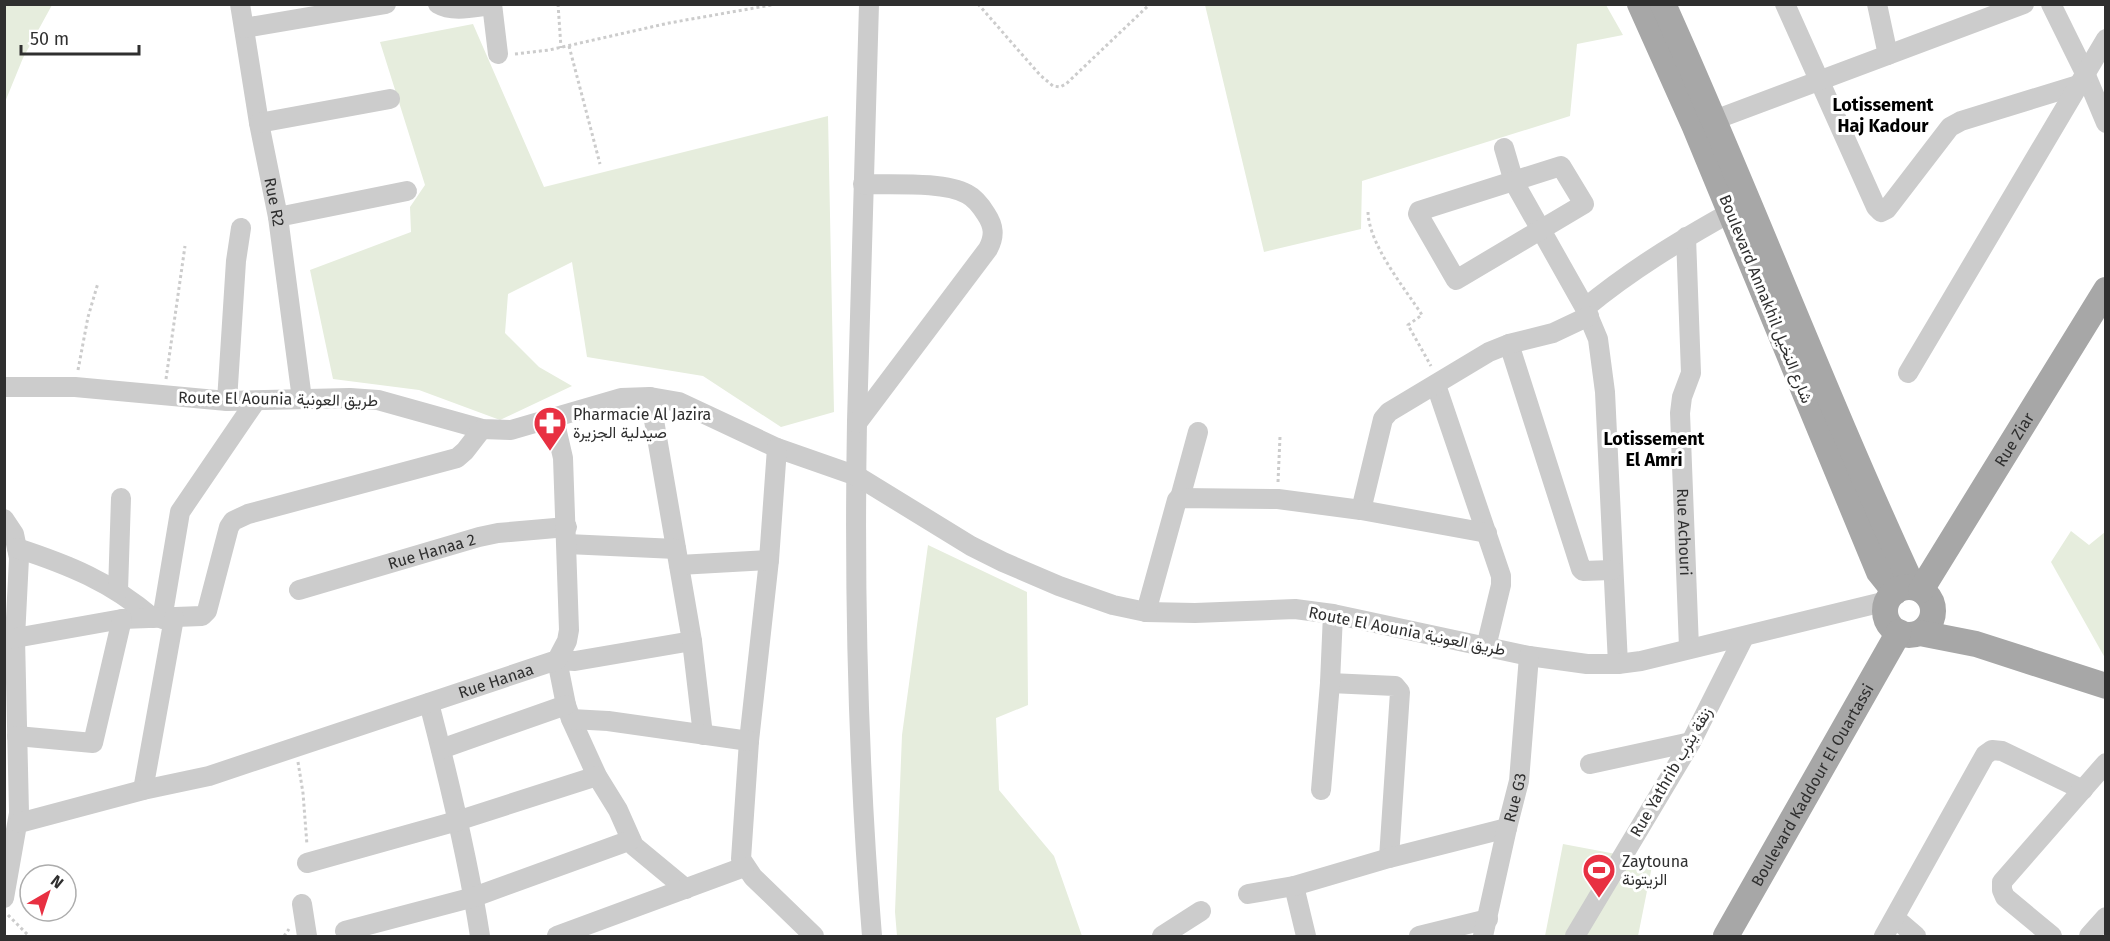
<svg xmlns="http://www.w3.org/2000/svg" width="2110" height="941" viewBox="0 0 2110 941" font-family="'Fira Sans',Vazirmatn,sans-serif">
<style>
.green{fill:#e6eddd}
.lines{fill:none;stroke-linecap:round;stroke-linejoin:round}
.path{stroke:#ccc;stroke-width:3;stroke-dasharray:3 3;stroke-linecap:butt}
.minor{stroke:#ccc;stroke-width:20}
.major{stroke:#a7a7a7;stroke-width:26}
.labels{text-anchor:middle;dominant-baseline:central;stroke-width:6;stroke-linejoin:round;paint-order:stroke}
.street-label{font-size:16px;fill:#2f2f2f;stroke:#fff}
.poi-label{font-size:16px;fill:#2f2f2f;stroke:#fff;text-anchor:start}
.neighbourhood-label{font-size:18px;font-weight:bold;fill:#000;stroke:#fff}
</style>
<rect width="100%" height="100%" fill="#fff"/>
<path class="green" d="M 5,4 L 52,5 L 23,58 L 5,102 Z
M 1205,5 L 1606,5 L 1623,35 L 1577,44 L 1570,116 L 1362,181 L 1361,229 L 1264,252 Z
M 473,24 L 544,187 L 828,116 L 834,412 L 781,427 L 703,376 L 587,357 L 572,262 L 508,294 L 505,333 L 539,367 L 572,386 L 500,420 L 419,390 L 333,379 L 310,270 L 411,232 L 410,207 L 425,185 L 380,42 Z
M 2071,531 L 2089,545 L 2105,532 L 2105,658 L 2051,562 Z
M 928,545 L 1027,592 L 1028,705 L 996,718 L 999,790 L 1054,856 L 1082,936 L 897,936 L 895,912 L 902,735 Z
M 1563,844 L 1653,861 L 1638,936 L 1545,936 Z"/>
<g class="lines">
<path class="path" d="M 558,4 L 561,48
M 978,4 L 1040,75 L 1053,86 L 1060,87 L 1066,84 L 1150,4
M 569,46 L 600,164
M 515,54 L 549,50 L 669,23 L 777,4
M 1368,212 C 1369,245 1404,287 1422,315 L 1408,325 L 1431,366
M 78,370 L 88,317 L 98,283
M 166,379 L 185,246
M 1278,482 L 1280,437
M 298,762 L 303,793 L 307,845
M 8,915 L 29,936
M 284,936 L 289,929"/>
<g class="minor">
<path id="s1" d="M 240,4 L 259,123 L 278,217 L 302,399"/>
<path d="M 438,4 C 453,13 475,7 492,5"/>
<path d="M 492,4 L 498,54"/>
<path d="M 869,4 C 866,143 860,282 857,421 C 854,593 858,766 872,936"/>
<path d="M 1785,4 L 1876,207 L 1881,212 L 1887,209 L 1950,127 L 1961,121 L 2078,85"/>
<path d="M 1877,4 L 1888,55"/>
<path d="M 2051,4 L 2085,73 L 2106,123"/>
<path d="M 244,28 L 386,4"/>
<path d="M 259,123 L 390,99"/>
<path d="M 1701,125 L 2024,4"/>
<path d="M 1504,148 L 1514,182 L 1585,308 L 1598,339 L 1605,392 L 1618,664"/>
<path d="M 1561,166 L 1584,204 L 1456,280 L 1418,214 L 1419,211 Z"/>
<path d="M 278,217 L 407,191"/>
<path id="s2" d="M 1686,237 L 1691,373 L 1682,397 L 1680,413 L 1689,648"/>
<path d="M 1585,308 C 1631,270 1679,241 1731,212"/>
<path d="M 1509,344 L 1581,569 L 1583,571 L 1612,570"/>
<path d="M 1908,373 L 2106,39"/>
<path d="M 1436,385 L 1501,576 L 1501,585 L 1486,647"/>
<path d="M 4,387 L 75,387 L 227,401 L 350,398 L 378,400 L 482,429 L 511,430 L 621,398 L 650,397 L 679,402 L 777,448 L 857,476 L 971,546 L 1003,562 L 1059,586 L 1113,605 L 1146,612 L 1195,613 L 1295,609 L 1333,614 L 1529,656 L 1587,664 L 1618,664 L 1641,661 L 1887,601"/>
<path d="M 650,397 L 692,641 L 575,661 L 557,660 L 566,705 L 571,719 L 597,776 L 618,810 L 634,846 L 686,889"/>
<path d="M 227,401 L 236,261 L 241,228"/>
<path d="M 857,423 L 988,249 C 995,236 994,226 986,214 C 981,206 975,198 967,194 C 944,181 890,185 863,184"/>
<path d="M 777,448 L 769,560 L 749,741 L 741,859 L 753,877 L 814,936"/>
<path d="M 1180,498 L 1198,432"/>
<path d="M 1361,510 L 1383,419 L 1389,412 L 1489,352 L 1509,344 L 1553,333 L 1589,316"/>
<path d="M 4,519 L 14,534 L 19,558 L 15,638 L 19,813 L 4,898"/>
<path d="M 567,544 L 676,549"/>
<path d="M 17,548 C 69,565 111,582 153,618"/>
<path d="M 679,565 L 769,560"/>
<path id="s3" d="M 299,590 L 479,537 L 498,533 L 567,527"/>
<path d="M 118,591 L 121,498"/>
<path d="M 1146,612 L 1177,500 L 1179,498 L 1278,499 L 1361,510 L 1487,533"/>
<path d="M 162,619 L 180,512 L 255,402"/>
<path d="M 4,640 L 122,619 L 202,616 L 207,611 L 229,527 L 233,521 L 248,514 L 457,458 L 465,451 L 482,429"/>
<path d="M 692,641 L 703,735"/>
<path d="M 1330,683 L 1395,686 L 1400,692 L 1389,858"/>
<path d="M 429,703 C 449,780 468,858 480,936"/>
<path d="M 571,719 L 608,721 L 749,741"/>
<path d="M 17,736 L 93,743 L 122,619"/>
<path d="M 441,749 L 566,705"/>
<path d="M 1590,764 L 1691,742"/>
<path d="M 143,790 L 174,618"/>
<path d="M 1321,790 L 1330,683 L 1333,614"/>
<path id="s4" d="M 19,823 L 143,790 L 209,776 L 557,660 L 567,641 L 569,630 L 563,458 L 554,419"/>
<path d="M 307,863 L 457,821 L 597,776"/>
<path d="M 1294,886 L 1306,936"/>
<path d="M 1248,894 L 1294,886 L 1389,858 L 1507,828"/>
<path d="M 302,904 L 307,936"/>
<path d="M 1895,918 L 1916,936"/>
<path d="M 345,931 L 474,897 L 631,840"/>
<path d="M 557,936 L 744,867"/>
<path d="M 1162,936 L 1201,911"/>
<path d="M 1419,936 L 1488,919"/>
<path id="s5" d="M 1483,936 L 1507,828 L 1519,781 L 1529,656"/>
<path d="M 1575,936 L 1691,742 L 1744,637"/>
<path d="M 1884,936 L 1985,755 L 1992,750 L 2002,751 L 2083,790"/>
<path d="M 2052,936 L 2005,897 L 2002,890 L 2002,882 L 2106,763"/>
<path d="M 2089,936 L 2106,917"/>
</g>
<g class="major">
<path d="M 1640,4 L 1695,127 L 1879,572 L 1895,592"/>
<path d="M 1663,4 C 1750,197 1824,395 1913,587"/>
<circle cx="1909" cy="611" r="24"/>
<path id="s6" d="M 1921,590 L 2106,290"/>
<path d="M 1920,633 L 1976,644 L 2106,686"/>
<path id="s7" d="M 1726,936 L 1899,632"/>
</g>
</g>
<defs>
<g id="pharmacy-pin" transform="scale(1.725)"><path d="M0 17L-7.5 6A9.5 9.5 0 1 1 7.5 6Z" fill="#e83042" stroke="#fff"/><path d="M-2-6h4v4h4v4h-4v4h-4v-4h-4v-4h4Z" fill="#fff"/></g>
<g id="stadium-pin" transform="scale(1.725)"><path d="M0 17L-7.5 6A9.5 9.5 0 1 1 7.5 6Z" fill="#e83042" stroke="#fff"/><path d="M0-5a6.5 5 0 1 0 0 10a6.5 5 0 1 0 0-10ZM-3.5-1.8h7v3.6h-7Z" fill="#fff"/></g>
</defs>
<g fill-rule="evenodd">
<use href="#pharmacy-pin" x="550" y="423"/>
<use href="#stadium-pin" x="1599" y="870"/>
</g>
<g class="labels">
<g class="street-label">
<text stroke="none"><textPath href="#s1" startOffset="201">Rue R2</textPath></text>
<text transform="translate(1766 299) rotate(68)">Boulevard Annakhil شارع النخيل</text>
<text transform="translate(278 399) rotate(1)">Route El Aounia طريق العونية</text>
<text stroke="none"><textPath href="#s6" startOffset="177">Rue Ziar</textPath></text>
<text stroke="none"><textPath href="#s2" startOffset="297">Rue Achouri</textPath></text>
<text stroke="none"><textPath href="#s3" startOffset="138">Rue Hanaa 2</textPath></text>
<text transform="translate(1407 631) rotate(11)">Route El Aounia طريق العونية</text>
<text stroke="none"><textPath href="#s4" startOffset="498">Rue Hanaa</textPath></text>
<text transform="translate(1671 772) rotate(-60)">Rue Yathrib زنقة يثرب</text>
<text stroke="none"><textPath href="#s7" startOffset="174">Boulevard Kaddour El Ouartassi</textPath></text>
<text stroke="none"><textPath href="#s5" startOffset="142">Rue G3</textPath></text>
</g>
<g class="poi-label">
<text x="573" y="414">Pharmacie Al Jazira<tspan x="573" dy="18">صيدلية الجزيرة</tspan></text>
<text x="1622" y="861">Zaytouna<tspan x="1622" dy="18">الزيتونة</tspan></text>
</g>
<g class="neighbourhood-label">
<text x="1883" y="105">Lotissement<tspan x="1883" dy="21">Haj Kadour</tspan></text>
<text x="1654" y="439">Lotissement<tspan x="1654" dy="21">El Amri</tspan></text>
</g>
</g>
<rect width="2110" height="941" fill="none" stroke="#2f2f2f" stroke-width="12"/>
<g transform="translate(48 893) rotate(39)"><circle r="28" fill="#ffffff" stroke="#acacac" stroke-width="1.5"/>
<path d="M0-4.5L10 22L0 15L-10 22Z" fill="#e83042"/>
<text y="-9" font-size="16" font-weight="bold" text-anchor="middle" fill="#2f2f2f">N</text>
</g>
<path d="M21 45v9h118v-9" fill="none" stroke="#2f2f2f" stroke-width="3"/>
<text x="30" y="45" font-size="18" fill="#2f2f2f" stroke="#ffffff" stroke-width="4.5" paint-order="stroke">50 m</text>
</svg>
